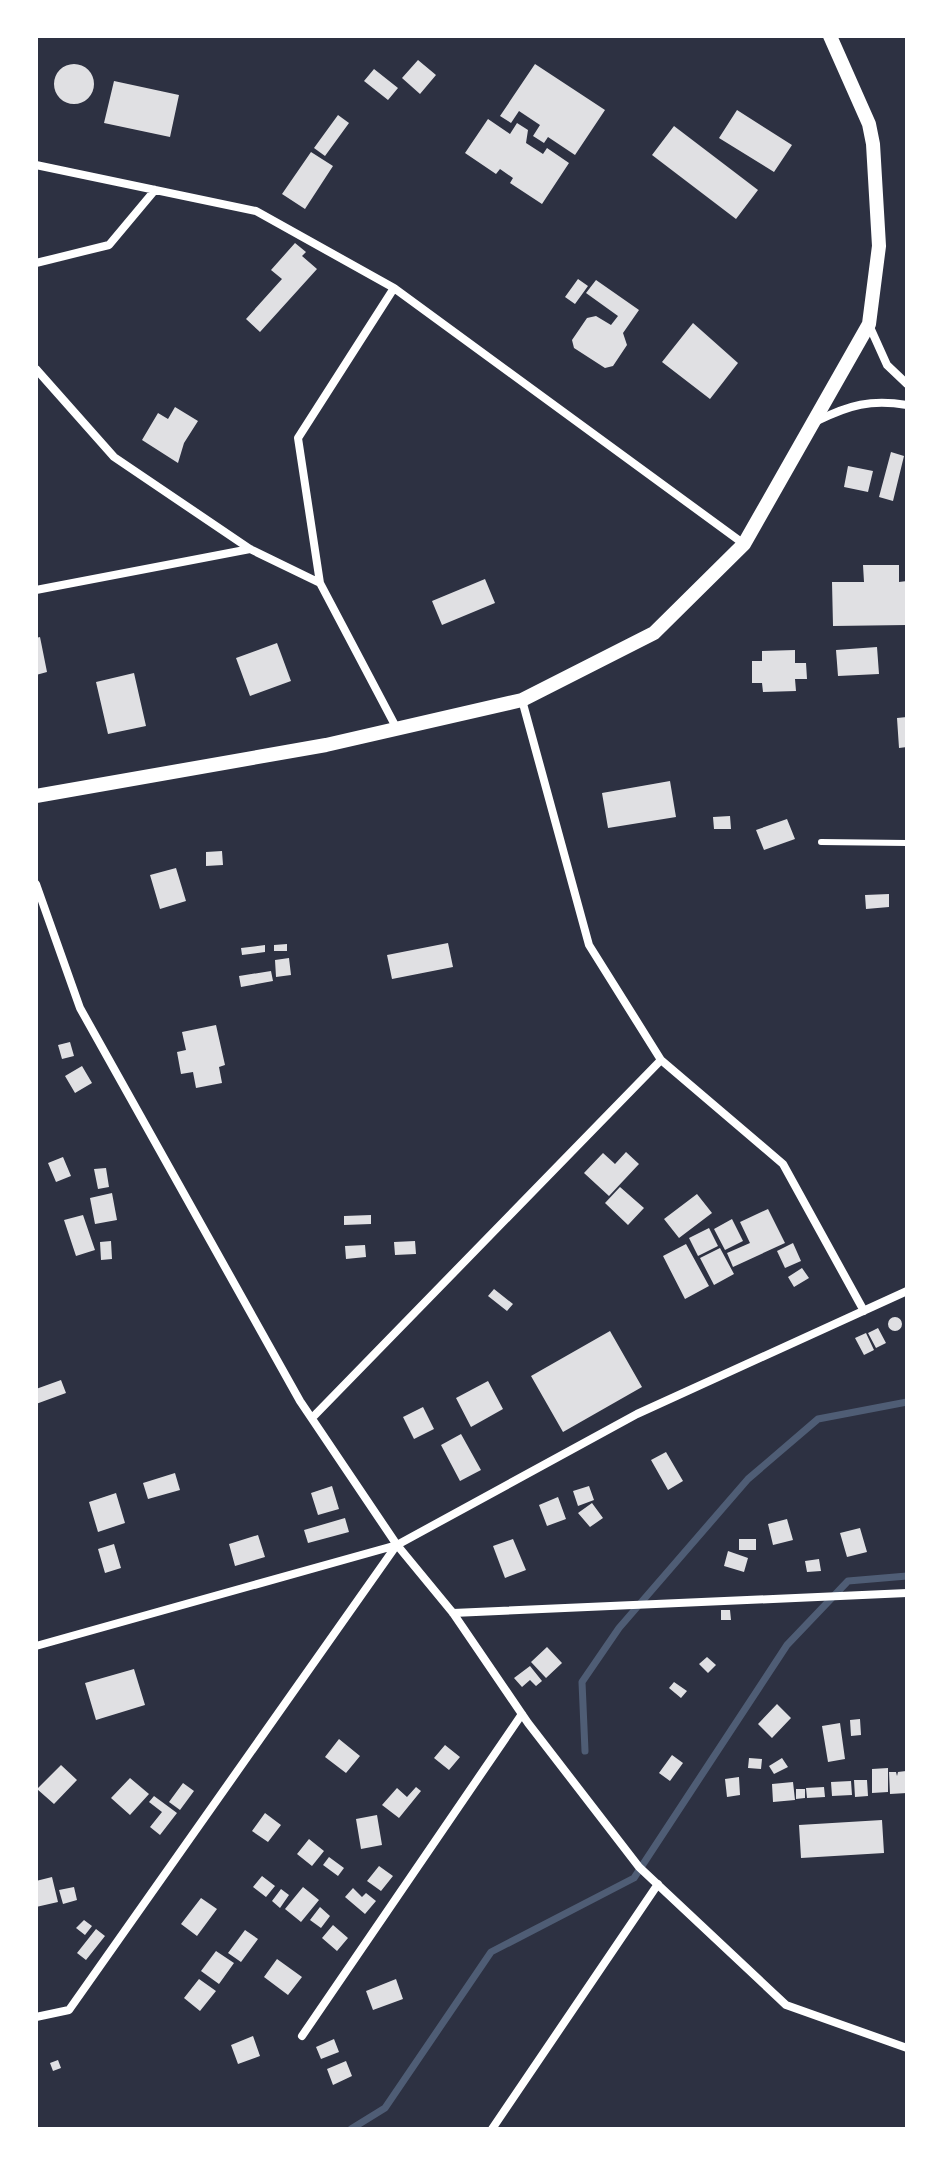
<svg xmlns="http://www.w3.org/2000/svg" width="943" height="2165" viewBox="0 0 943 2165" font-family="'Fira Sans',sans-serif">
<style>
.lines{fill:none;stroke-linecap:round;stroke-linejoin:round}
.stream{stroke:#4f5d75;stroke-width:7}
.building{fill:#e0e0e3}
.service{stroke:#fff;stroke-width:6}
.minor{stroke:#fff;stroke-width:8}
.tertiary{stroke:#fff;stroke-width:14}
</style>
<rect width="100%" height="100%" fill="#2d3142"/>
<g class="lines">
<path class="stream" d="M 585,1751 L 582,1682 L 619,1628 L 748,1479 L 818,1419 L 907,1402
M 351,2129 L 385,2108 L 491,1952 L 634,1878 L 787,1645 L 848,1581 L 907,1576"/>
</g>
<path class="building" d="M 418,60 L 436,75 L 420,94 L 402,78 Z
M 535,64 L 605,110 L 575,155 L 548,137 L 544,143 L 533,136 L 540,125 L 519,111 L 511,123 L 500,116 Z
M54 84a20 20 0 1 1 40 0a20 20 0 1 1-40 0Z
M 374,69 L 398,88 L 388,100 L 364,81 Z
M 114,81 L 179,95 L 170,137 L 104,123 Z
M 737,110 L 792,145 L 774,172 L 719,138 Z
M 338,115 L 349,123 L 325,156 L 314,148 Z
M 488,119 L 510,134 L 517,123 L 528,130 L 526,143 L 543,154 L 547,148 L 569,163 L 542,204 L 510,183 L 513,178 L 500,169 L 496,174 L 465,153 Z
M 674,126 L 758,190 L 736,219 L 652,155 Z
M 311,152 L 333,166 L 305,209 L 282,194 Z
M 295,243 L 306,252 L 302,256 L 317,269 L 260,332 L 246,319 L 282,279 L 271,270 Z
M 578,279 L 588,286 L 575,304 L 565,297 Z
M 596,280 L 639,310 L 623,333 L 627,345 L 613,366 L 605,368 L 574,348 L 572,340 L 587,318 L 596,316 L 611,325 L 618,316 L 586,293 Z
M 693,323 L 738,363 L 710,399 L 662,362 Z
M 175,407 L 198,421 L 184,443 L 178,463 L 142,440 L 158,413 L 168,419 Z
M 891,452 L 904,456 L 893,501 L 879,497 Z
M 848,466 L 873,471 L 868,492 L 844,487 Z
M 863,565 L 899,565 L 899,582 L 907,581 L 907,625 L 833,626 L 832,582 L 864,582 Z
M 485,579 L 495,603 L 442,625 L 432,601 Z
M 40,637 L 47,672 L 36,675 L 36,638 Z
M 277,643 L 291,681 L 250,696 L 236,658 Z
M 877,647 L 879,674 L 838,676 L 836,650 Z
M 795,650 L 795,663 L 806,663 L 807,679 L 795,679 L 796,691 L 763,692 L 762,683 L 752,683 L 752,661 L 762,661 L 762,651 Z
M 134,673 L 146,726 L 108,734 L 96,682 Z
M 907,717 L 907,747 L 899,748 L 897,718 Z
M 670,781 L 676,817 L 608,828 L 602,793 Z
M 730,816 L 731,829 L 714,829 L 713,817 Z
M 787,819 L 795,839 L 764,850 L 756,830 Z
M 222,851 L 223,865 L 206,866 L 206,852 Z
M 176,868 L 186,901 L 160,909 L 150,875 Z
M 889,894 L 889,907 L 866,909 L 865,895 Z
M 448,943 L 453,967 L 392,979 L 387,955 Z
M 287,944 L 287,951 L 274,951 L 274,945 Z
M 265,945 L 265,952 L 242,955 L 241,948 Z
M 289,958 L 291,975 L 276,977 L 275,960 Z
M 271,971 L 273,981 L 241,987 L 239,976 Z
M 216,1025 L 225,1065 L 219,1067 L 222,1083 L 196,1088 L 193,1072 L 181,1074 L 177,1052 L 186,1050 L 182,1032 Z
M 70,1042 L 74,1056 L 62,1059 L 58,1045 Z
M 82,1066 L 92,1083 L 75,1093 L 65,1076 Z
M 626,1152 L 639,1164 L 609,1196 L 584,1173 L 603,1153 L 615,1164 Z
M 63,1157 L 71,1176 L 56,1182 L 48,1163 Z
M 106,1168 L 109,1187 L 98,1189 L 94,1169 Z
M 620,1187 L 644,1208 L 628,1225 L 605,1203 Z
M 112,1193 L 117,1220 L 95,1224 L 90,1198 Z
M 697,1194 L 712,1213 L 679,1238 L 664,1219 Z
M 768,1209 L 785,1243 L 733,1267 L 727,1253 L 750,1243 L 740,1222 Z
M 83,1215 L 95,1250 L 76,1256 L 64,1220 Z
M 371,1215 L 371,1224 L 344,1225 L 344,1216 Z
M 732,1219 L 743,1241 L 725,1250 L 714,1229 Z
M 709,1228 L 718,1246 L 698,1256 L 689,1238 Z
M 111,1241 L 112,1259 L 101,1260 L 100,1242 Z
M 415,1241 L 416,1254 L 395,1255 L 394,1242 Z
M 793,1243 L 801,1261 L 785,1268 L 777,1251 Z
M 686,1244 L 709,1286 L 685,1299 L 663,1256 Z
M 365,1245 L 366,1257 L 346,1259 L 345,1246 Z
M 720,1248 L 734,1274 L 714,1285 L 700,1258 Z
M 802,1268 L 809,1278 L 794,1287 L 788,1277 Z
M 494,1289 L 513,1304 L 507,1311 L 488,1296 Z
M888 1324a7 7 0 1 1 14 0a7 7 0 1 1-14 0Z
M 878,1328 L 886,1343 L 876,1348 L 868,1333 Z
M 610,1331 L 642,1387 L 563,1432 L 531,1376 Z
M 866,1333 L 874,1350 L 864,1355 L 855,1338 Z
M 61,1380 L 66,1393 L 36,1404 L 36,1389 Z
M 488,1381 L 503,1409 L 471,1427 L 456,1398 Z
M 423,1407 L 434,1429 L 414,1439 L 403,1417 Z
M 461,1434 L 481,1470 L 460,1481 L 441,1445 Z
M 666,1452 L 683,1481 L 668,1490 L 651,1460 Z
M 175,1473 L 180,1490 L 148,1499 L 143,1483 Z
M 332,1486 L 339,1509 L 318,1515 L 311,1493 Z
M 589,1486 L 594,1500 L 578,1506 L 573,1491 Z
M 116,1493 L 125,1523 L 98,1532 L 89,1502 Z
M 558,1497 L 566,1519 L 547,1526 L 539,1505 Z
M 592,1503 L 603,1518 L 590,1527 L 578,1513 Z
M 345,1518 L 349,1532 L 308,1543 L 304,1530 Z
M 787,1519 L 793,1540 L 773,1545 L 768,1524 Z
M 860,1528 L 867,1552 L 847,1557 L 840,1533 Z
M 258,1535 L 265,1557 L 235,1566 L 229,1544 Z
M 513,1539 L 526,1570 L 505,1578 L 493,1546 Z
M 739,1539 L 756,1539 L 756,1550 L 739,1550 Z
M 114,1544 L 121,1568 L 105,1573 L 98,1549 Z
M 728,1551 L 748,1558 L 744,1572 L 724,1566 Z
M 819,1559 L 821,1571 L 807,1572 L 805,1561 Z
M 721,1610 L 730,1610 L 731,1620 L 721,1620 Z
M 547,1647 L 562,1663 L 546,1678 L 531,1662 Z
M 707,1657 L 716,1665 L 708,1673 L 699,1664 Z
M 530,1666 L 542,1681 L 536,1686 L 530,1680 L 522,1687 L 514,1678 Z
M 134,1669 L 145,1705 L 96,1720 L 85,1683 Z
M 674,1682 L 687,1691 L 681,1698 L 669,1688 Z
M 777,1704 L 791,1718 L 772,1738 L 758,1724 Z
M 860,1719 L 861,1735 L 851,1736 L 850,1720 Z
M 840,1723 L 845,1759 L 828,1762 L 822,1726 Z
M 339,1739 L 360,1756 L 346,1773 L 325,1757 Z
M 445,1745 L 460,1757 L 449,1770 L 434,1758 Z
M 672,1755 L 683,1763 L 670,1781 L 659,1773 Z
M 749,1758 L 762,1759 L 761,1769 L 748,1768 Z
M 782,1758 L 788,1767 L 774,1774 L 769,1766 Z
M 61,1765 L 77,1780 L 54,1804 L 37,1789 Z
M 888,1768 L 888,1792 L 872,1793 L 872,1769 Z
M 906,1771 L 907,1793 L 890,1794 L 889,1772 L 896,1772 L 897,1776 L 898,1772 Z
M 739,1777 L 740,1795 L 727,1797 L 725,1779 Z
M 130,1778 L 149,1794 L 130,1815 L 111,1798 Z
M 854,1780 L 867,1780 L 868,1796 L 855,1797 Z
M 851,1781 L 852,1795 L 832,1796 L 831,1782 Z
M 793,1782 L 795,1800 L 773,1802 L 772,1784 Z
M 183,1783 L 194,1791 L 180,1810 L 169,1802 Z
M 416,1787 L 421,1791 L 399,1818 L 382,1805 L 397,1788 L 407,1797 Z
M 824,1787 L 825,1797 L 807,1798 L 806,1788 Z
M 796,1789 L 805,1789 L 805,1798 L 796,1799 Z
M 154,1796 L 177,1813 L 160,1835 L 150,1827 L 162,1812 L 149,1802 Z
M 265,1813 L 281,1825 L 268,1842 L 252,1831 Z
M 377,1815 L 382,1845 L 361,1849 L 356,1819 Z
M 882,1820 L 884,1853 L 801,1858 L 799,1825 Z
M 309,1839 L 324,1851 L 312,1866 L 297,1854 Z
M 329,1857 L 344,1868 L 338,1876 L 323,1865 Z
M 379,1866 L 393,1876 L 381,1891 L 367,1881 Z
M 262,1876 L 275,1886 L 266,1897 L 253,1887 Z
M 52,1877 L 58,1902 L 36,1907 L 36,1881 Z
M 74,1887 L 77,1900 L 63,1904 L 59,1890 Z
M 303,1887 L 319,1900 L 301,1922 L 285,1909 Z
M 353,1888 L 362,1897 L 366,1893 L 376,1901 L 365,1914 L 345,1897 Z
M 281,1889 L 289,1895 L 280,1908 L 272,1901 Z
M 201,1898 L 217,1909 L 197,1936 L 181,1924 Z
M 320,1907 L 330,1916 L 321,1928 L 310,1920 Z
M 84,1920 L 92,1926 L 85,1935 L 76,1928 Z
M 333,1925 L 348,1938 L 337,1951 L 322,1938 Z
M 96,1929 L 105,1936 L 86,1960 L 77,1953 Z
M 245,1930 L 258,1939 L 241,1962 L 228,1953 Z
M 216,1951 L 234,1963 L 219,1984 L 201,1971 Z
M 277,1959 L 302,1977 L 288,1995 L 264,1977 Z
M 199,1979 L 216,1991 L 200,2011 L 184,1998 Z
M 396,1979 L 403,1999 L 373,2010 L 366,1991 Z
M 253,2036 L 260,2056 L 238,2064 L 231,2045 Z
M 334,2039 L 339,2052 L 321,2059 L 316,2047 Z
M 58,2060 L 61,2068 L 53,2071 L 50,2063 Z
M 346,2061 L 352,2076 L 333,2085 L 327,2069 Z"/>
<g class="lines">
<path class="service" d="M 821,842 L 907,843"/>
<path class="minor" d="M 36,165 L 256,211 L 394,288 L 744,544
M 36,263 L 109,245 L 155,190
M 394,288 L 298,438 L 320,583 L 397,729
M 869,325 L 887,365 L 907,384
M 36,369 L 114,457 L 250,549 L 320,583
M 817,421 C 849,405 871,399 907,405
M 36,590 L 250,549
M 522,700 L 589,945 L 661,1060 L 783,1164 L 864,1311
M 36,884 L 80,1008 L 300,1401 L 397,1545 L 453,1613 L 528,1723 L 639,1867 L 786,2005 L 907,2048
M 312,1418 L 661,1060
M 453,1613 L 907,1593
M 36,1646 L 397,1545 L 637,1414 L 907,1291
M 36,2017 L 69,2010 L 396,1546
M 302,2036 L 522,1714
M 492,2129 L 658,1884"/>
<path class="tertiary" d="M 36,796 L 326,745 L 522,700 L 654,633 L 744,544 L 869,324 L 879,246 L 873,144 L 869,124 L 830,36"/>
</g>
<rect width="943" height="2165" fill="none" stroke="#ffffff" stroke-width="76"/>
</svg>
